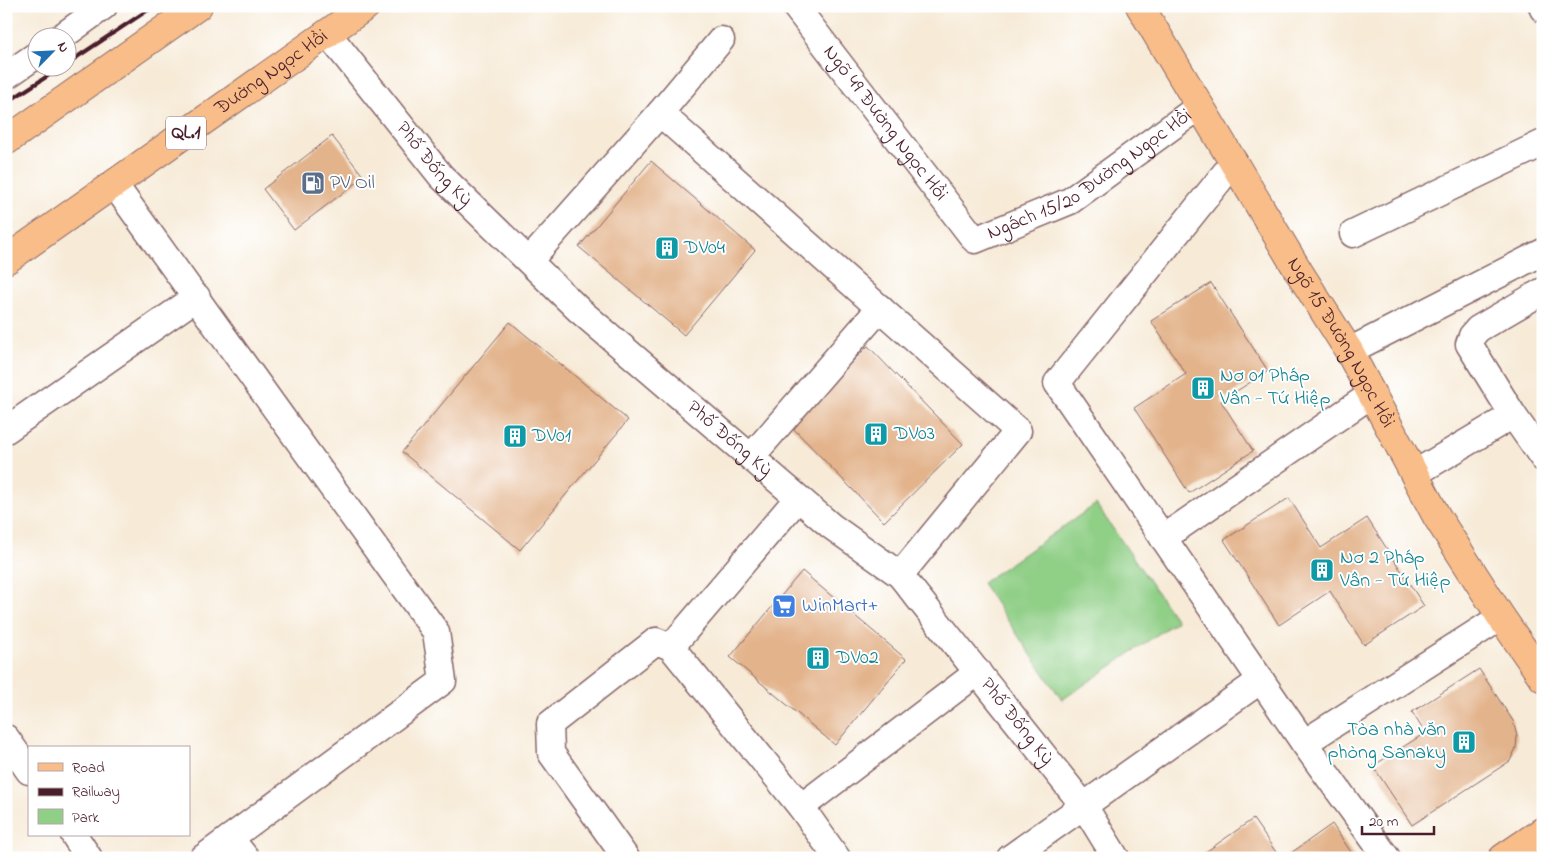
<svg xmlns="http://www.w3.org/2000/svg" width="1549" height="864" viewBox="0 0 1549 864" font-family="'Indie Flower',sans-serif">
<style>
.green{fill:#8fcf86;stroke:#6c7758}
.building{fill:#e3b48c}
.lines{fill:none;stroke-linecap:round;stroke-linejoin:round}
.minor-casing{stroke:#876668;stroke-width:29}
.major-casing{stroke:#876668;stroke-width:30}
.highway-casing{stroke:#876668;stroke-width:30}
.minor{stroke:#fff;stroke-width:26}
.major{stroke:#f8bd88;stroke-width:28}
.highway{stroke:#f8bd88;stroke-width:28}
.rail{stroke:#4a1f2b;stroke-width:4}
.labels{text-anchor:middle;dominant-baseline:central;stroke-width:4;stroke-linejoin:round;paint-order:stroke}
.shield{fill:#fff;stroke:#80626b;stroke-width:1}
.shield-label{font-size:19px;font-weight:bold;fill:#4a1f2b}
.street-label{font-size:20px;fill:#4a1f2b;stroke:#fff}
.service-label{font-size:20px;fill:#4e5e75;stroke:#fff;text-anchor:start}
.culture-label{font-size:20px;fill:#0d838f;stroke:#fff;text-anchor:start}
.shop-label{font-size:20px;fill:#366cbe;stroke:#fff;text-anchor:start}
</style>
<rect width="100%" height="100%" fill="#fff"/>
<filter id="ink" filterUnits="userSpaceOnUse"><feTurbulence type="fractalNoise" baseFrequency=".02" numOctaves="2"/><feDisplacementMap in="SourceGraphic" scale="10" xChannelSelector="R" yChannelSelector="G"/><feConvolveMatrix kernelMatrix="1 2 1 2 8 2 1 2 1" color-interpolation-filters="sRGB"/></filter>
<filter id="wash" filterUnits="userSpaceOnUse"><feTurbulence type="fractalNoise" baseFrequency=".0096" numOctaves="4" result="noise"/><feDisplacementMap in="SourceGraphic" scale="20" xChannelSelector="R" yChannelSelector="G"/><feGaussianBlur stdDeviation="1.12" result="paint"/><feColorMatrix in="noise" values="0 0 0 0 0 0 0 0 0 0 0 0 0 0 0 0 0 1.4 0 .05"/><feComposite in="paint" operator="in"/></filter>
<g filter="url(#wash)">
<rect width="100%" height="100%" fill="#f7ebd8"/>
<path class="green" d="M 1096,504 L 1177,621 L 1062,700 L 982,583 Z"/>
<g id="blocks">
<path class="building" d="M 332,136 L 364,177 L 294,230 L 263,189 Z
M 651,161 L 755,250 L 684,335 L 579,247 Z
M 1211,283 L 1268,371 L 1221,401 L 1253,451 L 1189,493 L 1134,408 L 1186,374 L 1151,321 Z
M 510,322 L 628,420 L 520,550 L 402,452 Z
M 868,346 L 963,444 L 884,522 L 789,424 Z
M 1289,498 L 1321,548 L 1367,518 L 1424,606 L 1364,645 L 1330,591 L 1279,625 L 1224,540 Z
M 802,571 L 906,659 L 835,745 L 730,657 Z
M 1479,669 L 1513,721 L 1517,736 L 1516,748 L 1510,761 L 1412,825 L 1373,766 L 1425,733 L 1412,712 Z
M 1253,819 L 1280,858 L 1197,858 Z
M 1332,824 L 1355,858 L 1284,858 Z"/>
</g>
</g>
<g filter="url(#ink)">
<use href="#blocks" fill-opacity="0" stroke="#876668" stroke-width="1"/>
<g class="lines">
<g class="minor-casing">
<g id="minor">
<path id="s1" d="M 795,6 L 975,240 L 1070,201 L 1200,106"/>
<path d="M 1542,6 L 1543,9"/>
<path id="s2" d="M 328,34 L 441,176 L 579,310 L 831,526 L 900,575 L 1084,806 L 1116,858"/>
<path d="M 60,38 L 104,6"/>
<path d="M 6,76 L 38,54"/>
<path d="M 660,113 L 1018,431 L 900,575"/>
<path d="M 1234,162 L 1057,383 L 1304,743 L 1387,858"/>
<path d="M 114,184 L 436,632 L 443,681 L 203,858"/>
<path d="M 1353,234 L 1543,143"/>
<path d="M 529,261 L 660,113 L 721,40"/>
<path d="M 1349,351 L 1543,252"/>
<path d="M 1513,415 L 1543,458"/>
<path d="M 6,430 L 197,297"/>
<path d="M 751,457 L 880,308"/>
<path d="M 1414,474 L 1513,415 L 1469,344 L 1472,336 L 1478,329 L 1543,291"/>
<path d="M 1163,538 L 1372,394"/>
<path d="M 671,647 L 798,498"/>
<path d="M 6,738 L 29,771"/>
<path d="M 1304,743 L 1501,617"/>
<path d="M 801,807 L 978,672"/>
<path d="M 74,835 L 89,858"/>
<path d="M 230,838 L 246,858"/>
<path d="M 626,858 L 551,753 L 550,724 L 656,641 L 671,647 L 801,807 L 837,858"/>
<path d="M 1010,858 L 1261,680"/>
</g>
</g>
<g class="major-casing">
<g id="major">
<path id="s3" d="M 1140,6 L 1299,272 L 1349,351 L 1437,517 L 1501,617 L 1543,678"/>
<path d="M 1503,858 L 1543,831"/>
</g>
</g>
<g class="highway-casing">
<g id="highway">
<path d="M 6,141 L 198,6"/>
<path id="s4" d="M 6,260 L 366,6"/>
</g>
</g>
<use href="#minor" class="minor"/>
<use href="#major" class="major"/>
<use href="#highway" class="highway"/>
<path class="rail" d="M 68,63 L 154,6
M 6,103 L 60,68"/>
</g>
</g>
<defs>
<g id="fuel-square" transform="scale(1.25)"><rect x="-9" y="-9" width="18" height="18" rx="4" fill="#5c6f8a" stroke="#fff"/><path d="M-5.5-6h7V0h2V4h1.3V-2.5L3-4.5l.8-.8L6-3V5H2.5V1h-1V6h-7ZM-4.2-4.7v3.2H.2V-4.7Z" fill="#fff"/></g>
<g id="building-square" transform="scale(1.25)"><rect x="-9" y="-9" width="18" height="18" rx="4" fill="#0f9aa8" stroke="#fff"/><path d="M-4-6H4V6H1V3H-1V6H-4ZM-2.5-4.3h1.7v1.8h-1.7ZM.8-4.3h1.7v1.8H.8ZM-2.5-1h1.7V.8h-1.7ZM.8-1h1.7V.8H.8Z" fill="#fff"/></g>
<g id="supermarket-square" transform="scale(1.25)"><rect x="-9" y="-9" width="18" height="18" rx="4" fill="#3f7fe0" stroke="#fff"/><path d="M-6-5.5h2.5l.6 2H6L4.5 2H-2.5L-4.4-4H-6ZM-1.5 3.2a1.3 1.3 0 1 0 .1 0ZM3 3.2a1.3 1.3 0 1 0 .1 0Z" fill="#fff"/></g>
</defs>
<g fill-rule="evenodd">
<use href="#fuel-square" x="313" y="183"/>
<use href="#building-square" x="667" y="248"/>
<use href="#building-square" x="1203" y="388"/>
<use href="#building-square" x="876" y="434"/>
<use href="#building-square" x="515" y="436"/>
<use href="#building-square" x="1322" y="570"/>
<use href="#supermarket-square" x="784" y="606"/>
<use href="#building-square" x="818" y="658"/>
<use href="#building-square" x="1464" y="742"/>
</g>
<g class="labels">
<rect class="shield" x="166" y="116.5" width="40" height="33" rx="4"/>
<g class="shield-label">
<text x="186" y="133">QL.1</text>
</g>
<g class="street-label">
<text stroke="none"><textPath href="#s4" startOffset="325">Đường Ngọc Hồi</textPath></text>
<text stroke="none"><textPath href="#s1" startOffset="148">Ngõ 49 Đường Ngọc Hồi</textPath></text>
<text stroke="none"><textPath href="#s2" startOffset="168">Phố Đống Kỳ</textPath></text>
<text stroke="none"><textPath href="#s1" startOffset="428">Ngách 15/20 Đường Ngọc Hồi</textPath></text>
<text stroke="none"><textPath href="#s3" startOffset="392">Ngõ 15 Đường Ngọc Hồi</textPath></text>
<text stroke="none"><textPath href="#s2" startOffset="572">Phố Đống Kỳ</textPath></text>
<text stroke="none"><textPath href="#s2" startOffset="978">Phố Đống Kỳ</textPath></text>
</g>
<g class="service-label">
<text x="330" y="183">PV Oil</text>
</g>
<g class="culture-label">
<text x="684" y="248">DV04</text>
<text x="1220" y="376">Nơ 01 Pháp<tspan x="1220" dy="23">Vân - Tứ Hiệp</tspan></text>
<text x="894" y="434">DV03</text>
<text x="532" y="436">DV01</text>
<text x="1340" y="558">Nơ 2 Pháp<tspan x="1340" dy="23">Vân - Tứ Hiệp</tspan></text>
<text x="836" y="658">DV02</text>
<text x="1446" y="730" text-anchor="end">Tòa nhà văn<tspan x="1446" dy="23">phòng Sanaky</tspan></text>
</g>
<g class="shop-label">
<text x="802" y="606">WinMart+</text>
</g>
</g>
<rect width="1549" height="864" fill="none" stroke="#fff" stroke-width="25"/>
<rect x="28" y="746" width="162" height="90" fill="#ffffff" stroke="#b7a5aa"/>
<rect x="38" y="763" width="25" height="8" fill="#f8bd88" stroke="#b7a5aa"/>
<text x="72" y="772" font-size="15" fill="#4a1f2b">Road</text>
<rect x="38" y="788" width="25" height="8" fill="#4a1f2b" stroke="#b7a5aa"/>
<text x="72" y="796" font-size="15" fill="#4a1f2b">Railway</text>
<rect x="38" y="809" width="25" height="15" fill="#8fcf86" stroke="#b7a5aa"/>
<text x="72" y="822" font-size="15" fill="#4a1f2b">Park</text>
<g transform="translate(52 52) rotate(66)"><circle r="24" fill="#ffffff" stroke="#b7a5aa"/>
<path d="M0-4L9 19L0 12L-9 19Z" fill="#1f6fb2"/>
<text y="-8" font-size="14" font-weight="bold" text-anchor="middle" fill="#4a1f2b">N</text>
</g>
<path d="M1362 826v8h72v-8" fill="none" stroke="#4a1f2b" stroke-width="2.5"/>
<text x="1369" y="826" font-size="15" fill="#4a1f2b" stroke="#ffffff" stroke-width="4" paint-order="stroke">20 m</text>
</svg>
